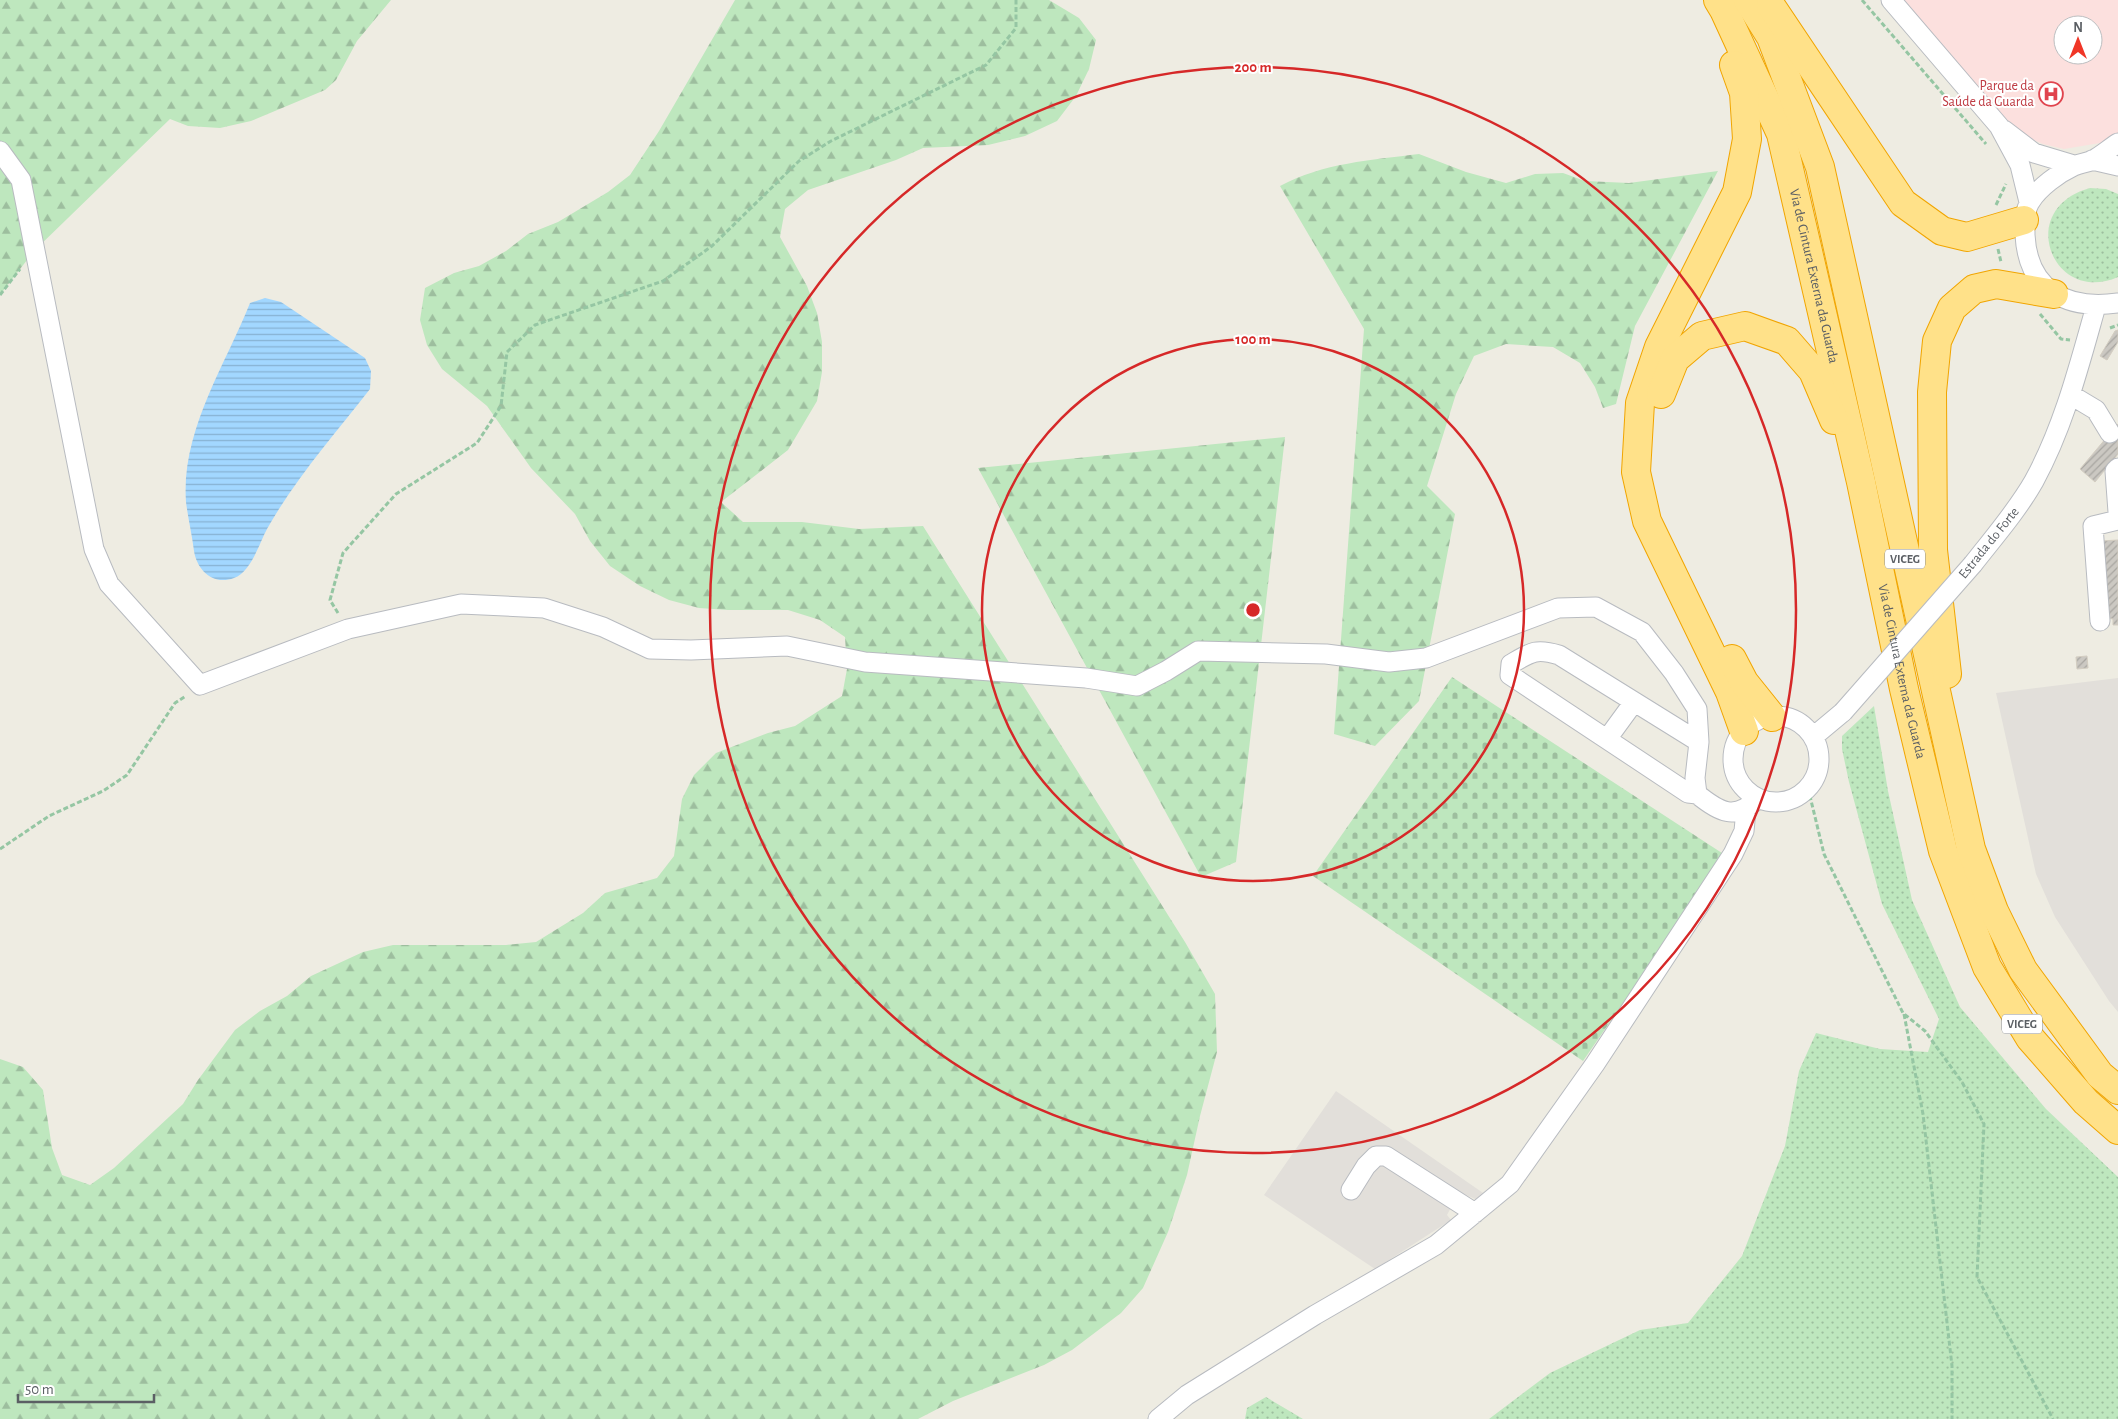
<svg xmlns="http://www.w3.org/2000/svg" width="2118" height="1419" viewBox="0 0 2118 1419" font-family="'Alegreya Sans',sans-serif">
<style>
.industrial{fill:#e2dfda}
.medical{fill:#fce0de;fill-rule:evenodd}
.grass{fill:url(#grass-dots)}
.forest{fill:url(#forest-firs)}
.cemetery{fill:url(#cemetery-stones)}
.water{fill:url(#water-rules)}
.building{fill:url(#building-hatch);stroke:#d3cdc1}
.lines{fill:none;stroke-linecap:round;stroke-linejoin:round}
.minor-casing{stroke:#b8bbc0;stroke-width:21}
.highway-casing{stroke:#f1a500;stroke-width:30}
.path{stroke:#95c6a3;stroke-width:3;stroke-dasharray:5 2.5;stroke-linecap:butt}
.minor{stroke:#fff;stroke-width:19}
.highway{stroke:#ffe189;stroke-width:28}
.minor-bridge-casing{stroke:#b8bbc0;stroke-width:21;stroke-linecap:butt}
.minor-bridge{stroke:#fff;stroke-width:19}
.ring{fill:none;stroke:#d62828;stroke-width:2.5}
.labels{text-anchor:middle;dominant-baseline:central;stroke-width:4;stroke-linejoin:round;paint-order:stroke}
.shield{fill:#fff;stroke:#8c8f92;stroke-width:1}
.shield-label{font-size:12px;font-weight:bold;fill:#5b5f64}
.health-label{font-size:14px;fill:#be3a42;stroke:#fff;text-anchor:end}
.street-label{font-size:14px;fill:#5b5f64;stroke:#fff}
.centre{fill:#d62828;stroke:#fff;stroke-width:2.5}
.ring-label{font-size:15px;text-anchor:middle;font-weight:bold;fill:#d62828;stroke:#fff;stroke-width:4;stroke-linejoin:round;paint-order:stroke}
</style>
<defs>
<pattern id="grass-dots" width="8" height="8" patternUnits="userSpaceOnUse" patternTransform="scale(1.25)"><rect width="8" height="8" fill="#bee7be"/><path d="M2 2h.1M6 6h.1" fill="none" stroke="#9dbe9e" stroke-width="1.8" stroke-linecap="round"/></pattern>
<pattern id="forest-firs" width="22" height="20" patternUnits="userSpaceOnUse" patternTransform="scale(1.25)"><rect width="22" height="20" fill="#bee7be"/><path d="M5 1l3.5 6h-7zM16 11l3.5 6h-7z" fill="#9dbe9e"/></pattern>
<pattern id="cemetery-stones" width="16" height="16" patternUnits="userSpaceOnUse" patternTransform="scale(1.25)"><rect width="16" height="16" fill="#bee7be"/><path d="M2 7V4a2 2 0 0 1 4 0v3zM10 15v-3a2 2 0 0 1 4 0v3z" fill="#9dbe9e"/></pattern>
<pattern id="water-rules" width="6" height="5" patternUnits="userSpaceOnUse" patternTransform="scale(1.25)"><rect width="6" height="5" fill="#a2d7ff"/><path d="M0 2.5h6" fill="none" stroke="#87b2d2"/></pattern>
<pattern id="building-hatch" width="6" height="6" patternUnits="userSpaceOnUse" patternTransform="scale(1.25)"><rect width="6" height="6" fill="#cbc8c2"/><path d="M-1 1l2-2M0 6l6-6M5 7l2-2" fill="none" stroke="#a8a6a1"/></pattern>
</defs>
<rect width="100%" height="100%" fill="#eeece2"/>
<path class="industrial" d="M 2118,678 L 2118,1012 L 2109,1001 L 2055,917 L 2036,874 L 1996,693 Z
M 1336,1091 L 1486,1195 L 1480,1201 L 1459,1192 L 1447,1215 L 1451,1220 L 1375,1269 L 1264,1195 Z"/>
<path class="medical" d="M 1902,0 L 2118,0 L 2118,153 L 2106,142 L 2064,149 L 2043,144 L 2018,133 ZM 2063,25 L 2093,25 L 2093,55 L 2063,55 Z"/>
<path class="grass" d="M 2090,188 L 2106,189 L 2118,194 L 2118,277 C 2053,306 2014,209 2090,188 Z
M 1874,706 L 1888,791 L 1912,900 L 1960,1007 L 2046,1109 L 2118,1177 L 2118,1419 L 1489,1419 L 1550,1373 L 1640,1330 L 1688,1323 L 1742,1256 L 1785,1146 L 1799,1071 L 1816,1033 L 1880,1049 L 1928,1052 L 1939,1019 L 1882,904 L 1849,782 L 1842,749 L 1842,736 Z
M 1266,1397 L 1303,1419 L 1245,1419 L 1247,1408 Z"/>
<path class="forest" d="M 0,0 L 391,0 L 357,41 L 336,80 L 325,90 L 251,121 L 220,128 L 188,126 L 170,119 L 34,251 L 0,295 Z
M 735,0 L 1049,0 L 1079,18 L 1096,40 L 1089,69 L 1076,96 L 1057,121 L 1025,136 L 988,145 L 923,148 L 896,160 L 808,190 L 785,209 L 780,237 L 807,286 L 817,313 L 822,342 L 822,372 L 817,401 L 788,450 L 721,502 L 743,522 L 802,522 L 859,529 L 923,526 L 1185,942 L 1215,994 L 1217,1052 L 1200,1116 L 1187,1175 L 1168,1232 L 1143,1288 L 1121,1313 L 1072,1350 L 1044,1365 L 953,1401 L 918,1419 L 0,1419 L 0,1059 L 23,1067 L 43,1090 L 52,1148 L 62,1175 L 90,1185 L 114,1168 L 183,1104 L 198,1080 L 235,1030 L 260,1011 L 287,996 L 311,976 L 363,952 L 393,945 L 506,945 L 536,942 L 583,913 L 605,893 L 657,878 L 674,856 L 682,799 L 694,775 L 716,753 L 768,733 L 795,726 L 842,696 L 847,669 L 845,637 L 820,620 L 788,610 L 728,610 L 699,608 L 669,600 L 640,586 L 610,566 L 590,541 L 575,514 L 531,468 L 487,406 L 442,369 L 427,345 L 420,320 L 425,288 L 454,273 L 479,266 L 506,251 L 528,234 L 558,222 L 608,192 L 630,175 L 659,131 Z
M 1419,154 L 1466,172 L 1506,183 L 1535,174 L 1563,173 L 1585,181 L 1629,183 L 1718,171 L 1635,326 L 1616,404 L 1603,408 L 1595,387 L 1580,363 L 1553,347 L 1506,344 L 1474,356 L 1456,394 L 1427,486 L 1455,514 L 1419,701 L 1375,746 L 1334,734 L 1364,329 L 1280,186 C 1323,163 1371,160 1419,154 Z
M 1285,437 L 1236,862 L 1201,877 L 978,468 Z"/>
<path class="cemetery" d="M 1452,677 L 1725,855 L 1583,1061 L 1313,876 Z"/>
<path class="water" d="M 265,298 L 281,302 L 365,358 L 371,371 L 370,389 C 335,434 295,479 267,529 C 259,544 251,572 234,578 C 213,586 197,570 194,551 C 192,535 188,518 186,502 C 181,431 225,366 250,303 Z"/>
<path class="building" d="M 2118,330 L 2118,342 L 2107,360 L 2100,356 L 2115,331 Z
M 2118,424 L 2118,454 L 2095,482 L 2080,469 Z
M 2118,540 L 2118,625 L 2113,625 L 2113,619 L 2106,618 L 2100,541 Z
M 2087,656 L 2088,668 L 2077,669 L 2076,657 Z"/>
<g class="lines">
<g class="minor-casing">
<path id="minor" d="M 1891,0 L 1999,126 L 2020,165 L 2029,202
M 2004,130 L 2034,153 L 2074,165
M 2118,143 C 2110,148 2101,156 2093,160 C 2087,163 2080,163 2074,166 C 2059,173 2039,187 2030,202 C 2024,211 2025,225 2025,235 C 2028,291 2067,310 2118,303
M 0,151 L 21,180 L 94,549 L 109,584 L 200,685 L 348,629 L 461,604 L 544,608 L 603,627 L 650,649 L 691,650 L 787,646 L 865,662 L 1086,678 L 1137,686 L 1166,671 L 1198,651 L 1326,654 L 1389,662 L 1426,658 L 1558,608 L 1596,607 L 1642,632 L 1674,673 L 1697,709 L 1699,742 L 1695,778 L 1697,794 C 1719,812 1735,821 1757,799
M 2092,160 L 2118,166
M 2071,395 L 2096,410 L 2110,433
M 2118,468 L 2115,471 L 2118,512
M 1973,564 C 1994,537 2017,511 2034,481 C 2064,426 2079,366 2096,306
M 2100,621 L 2093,526 L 2118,520
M1733 759a43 43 0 1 1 86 0a43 43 0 1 1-86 0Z
M 1813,737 L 1843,712
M 1607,739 L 1634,702
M 1697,794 L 1688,793 L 1510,675 L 1511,664 C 1531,652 1536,648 1559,655 L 1699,742
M 1351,1190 L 1366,1166 L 1376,1156 L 1386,1156 L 1475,1213
M 1158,1419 L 1187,1395 L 1315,1315 L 1436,1245 L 1510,1184 L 1595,1064 L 1733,854 L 1744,831 L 1746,810"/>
</g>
<g class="highway-casing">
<g id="highway">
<path id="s1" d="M 1718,0 L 1724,10 L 1781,134 L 1861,482 L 1904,689 L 1943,851 L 1987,967 L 2030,1038 L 2086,1102 L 2118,1130"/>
<path d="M 1748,0 L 1771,37 L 1820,167 L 1971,849 L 1994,911 L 2023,970 L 2100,1075 L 2118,1090"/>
<path d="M 1771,6 L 1903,203 L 1942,231 L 1967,237 L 2024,220"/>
<path d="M 1734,65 L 1744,93 L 1747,139 L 1737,192 L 1659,347 L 1640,403 L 1636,472 L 1647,521 L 1730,692 L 1744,731"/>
<path d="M 1661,394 L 1675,359 L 1702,336 L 1745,326 L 1787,341 L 1813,371 L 1834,420"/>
<path d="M 1732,659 L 1744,682 L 1772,717"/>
<path d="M 1947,674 L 1933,550 L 1932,392 L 1937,341 L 1952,308 L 1974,289 L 1996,284 L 2054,294"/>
</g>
</g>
<path class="path" d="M 1862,0 L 1986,144
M 1996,205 L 2006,184
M 1998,249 L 2001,262
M 0,295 L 20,269
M 2040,314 L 2061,339 L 2070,340
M 2110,328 L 2118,325
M 338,613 L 330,600 L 343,553 L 396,494 L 477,443 L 501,406 L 507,352 L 535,325 L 663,281 L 712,246 L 799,161 L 831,141 L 986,65 L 1016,28 L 1016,0
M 1808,788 L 1824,854 L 1903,1013 L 1925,1031 L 1962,1082 L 1984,1124 L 1977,1277 L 2053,1419
M 0,849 L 49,816 L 103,791 L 127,775 L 175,703 L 186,696
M 1904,1014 L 1923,1114 L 1952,1366 L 1952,1419"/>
<use href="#minor" class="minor"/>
<use href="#highway" class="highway"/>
<g class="minor-bridge-casing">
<path id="minor-bridge" d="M 1843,712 L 1973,564"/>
</g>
<use href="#minor-bridge" class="minor-bridge"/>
</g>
<g class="ring">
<circle cx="1253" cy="610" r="271"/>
<circle cx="1253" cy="610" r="543"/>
</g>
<defs>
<g id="hospital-ring" transform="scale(1.25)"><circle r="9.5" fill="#fff" stroke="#e0444e" stroke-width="1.5"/><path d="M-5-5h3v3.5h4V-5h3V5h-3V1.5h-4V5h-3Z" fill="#e0444e"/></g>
</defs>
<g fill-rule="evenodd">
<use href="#hospital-ring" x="2051" y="94"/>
</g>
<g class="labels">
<g class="shield">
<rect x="1885" y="549.5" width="40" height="19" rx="4"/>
<rect x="2002" y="1014.5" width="40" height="19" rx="4"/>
</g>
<g class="shield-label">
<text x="1905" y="559">VICEG</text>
<text x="2022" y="1024">VICEG</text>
</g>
<g class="health-label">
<text x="2034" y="86">Parque da<tspan x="2034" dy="16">Saúde da Guarda</tspan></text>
</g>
<g class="street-label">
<text stroke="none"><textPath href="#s1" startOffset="294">Via de Cintura Externa da Guarda</textPath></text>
<text transform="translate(1989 543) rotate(-51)">Estrada do Forte</text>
<text stroke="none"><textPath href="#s1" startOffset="699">Via de Cintura Externa da Guarda</textPath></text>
</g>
</g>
<circle cx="1253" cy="610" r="8" class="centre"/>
<g class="ring-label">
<text x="1253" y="72">200 m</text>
<text x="1253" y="344">100 m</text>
</g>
<g transform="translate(2078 40)"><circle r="24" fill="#ffffff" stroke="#bdbfc1"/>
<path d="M0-4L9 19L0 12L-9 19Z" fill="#f03627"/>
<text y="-8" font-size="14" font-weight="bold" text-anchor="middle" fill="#5b5f64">N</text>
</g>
<path d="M18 1394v8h136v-8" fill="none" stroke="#5b5f64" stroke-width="2.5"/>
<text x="25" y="1394" font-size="15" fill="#5b5f64" stroke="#ffffff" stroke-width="4" paint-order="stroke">50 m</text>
</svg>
